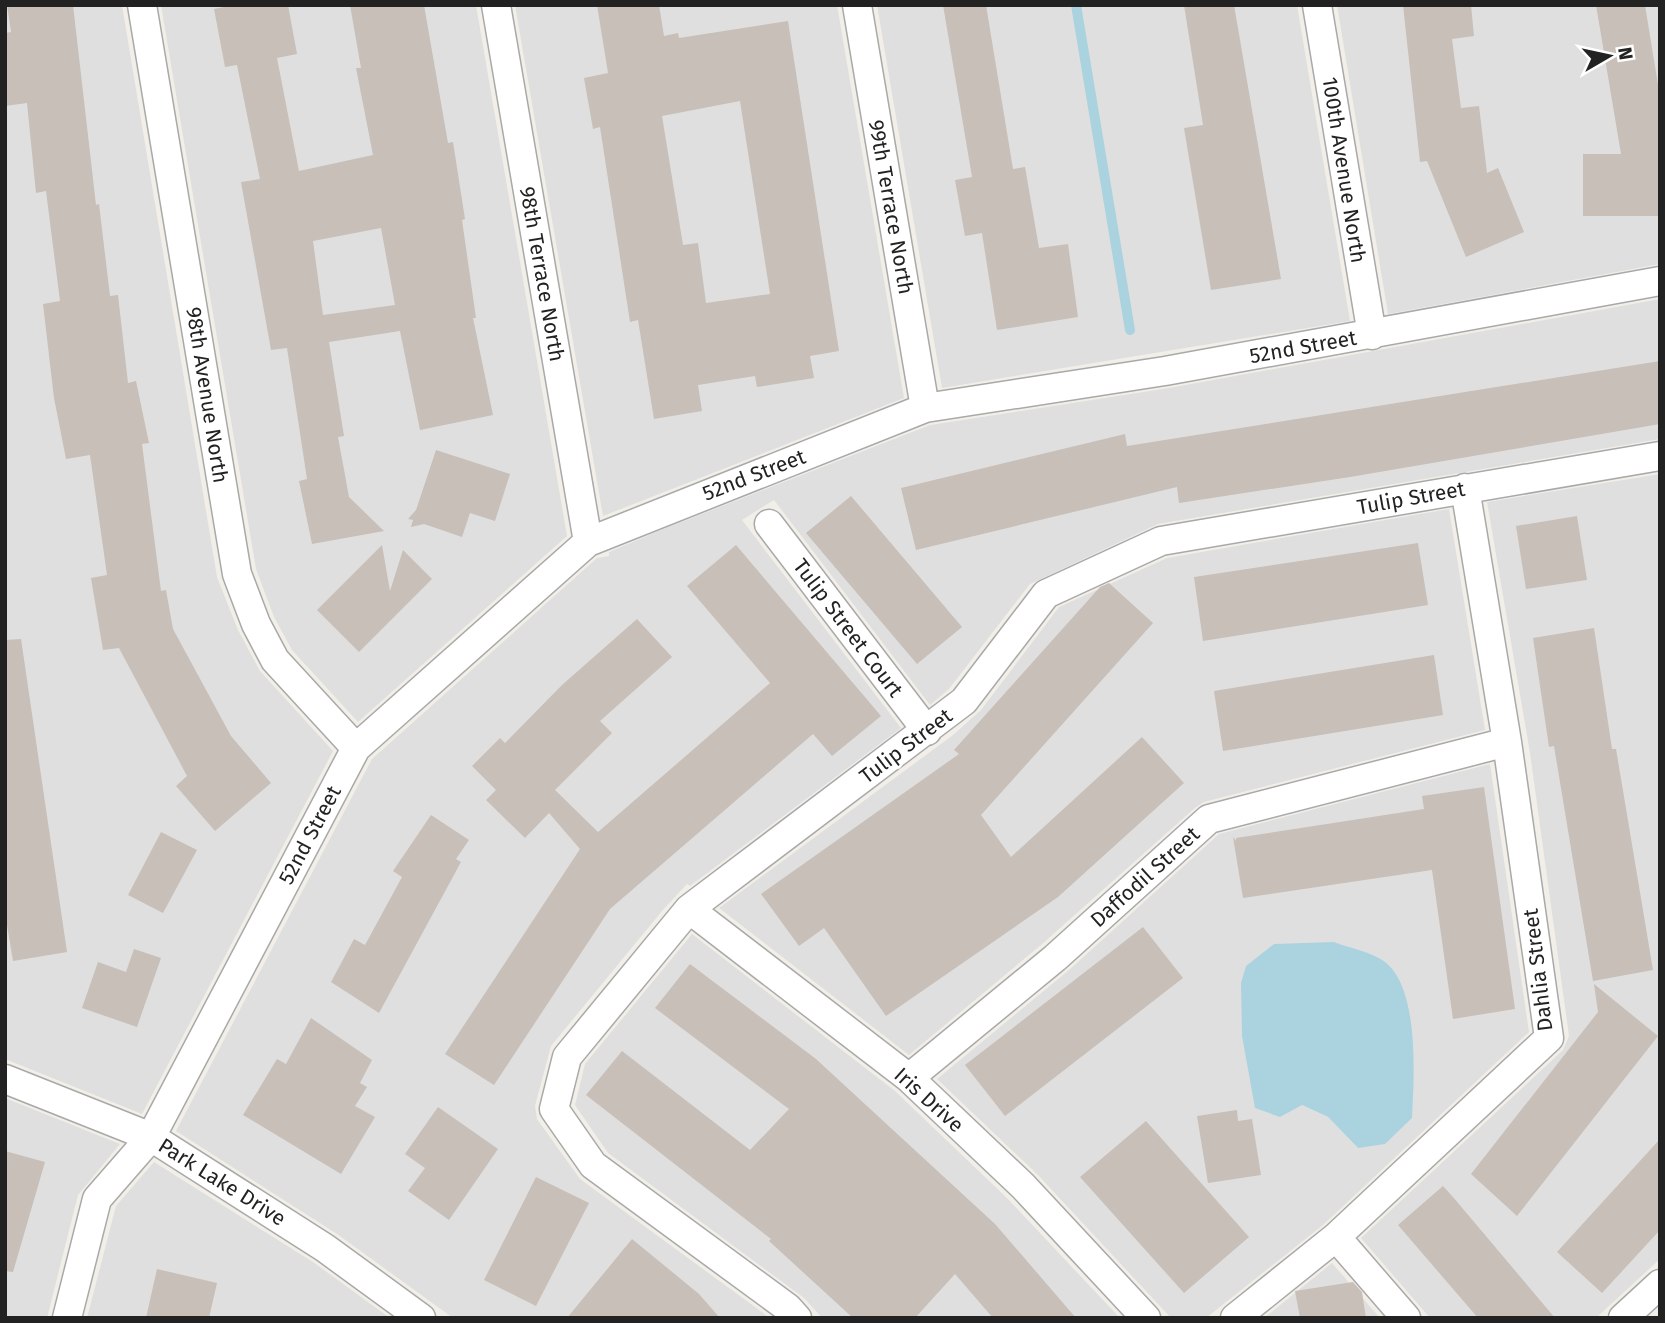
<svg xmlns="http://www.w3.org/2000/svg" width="1665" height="1323" viewBox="0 0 1665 1323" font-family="'Fira Sans',sans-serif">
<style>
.residential{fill:#e0dfdf;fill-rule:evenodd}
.water{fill:#aad3df}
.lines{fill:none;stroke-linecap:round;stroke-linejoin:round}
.stream{stroke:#aad3df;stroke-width:10}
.building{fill:#c7bfb8;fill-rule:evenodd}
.minor-casing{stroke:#a9a9a9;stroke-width:31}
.minor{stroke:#fff;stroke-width:28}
.labels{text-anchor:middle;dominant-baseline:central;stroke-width:5;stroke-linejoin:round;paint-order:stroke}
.street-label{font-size:21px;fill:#222;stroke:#fff}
</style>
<rect width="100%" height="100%" fill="#f2efe9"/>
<path class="residential" d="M 5,5 L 122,5 L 217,577 L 238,630 L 260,671 L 333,751 L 142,1114 L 5,1059 Z
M 161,5 L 476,5 L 567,536 L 358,722 L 292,650 L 274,617 L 256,569 Z
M 515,5 L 837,5 L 904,398 L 603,516 Z
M 877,5 L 1297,5 L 1350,321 L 942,388 Z
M 1337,5 L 1660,5 L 1660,264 L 1388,314 Z
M 1660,299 L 1660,439 L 1158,524 L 1030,584 L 949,689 L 930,705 L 774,500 L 742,520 L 901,728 L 690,886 L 687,884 L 662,911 L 551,1046 L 535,1106 L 537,1119 L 580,1179 L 770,1318 L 453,1318 L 337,1234 L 176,1131 L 372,759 L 597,558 L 609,556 L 609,552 L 666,528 L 930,425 L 1169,388 Z
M 1660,474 L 1660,1259 L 1596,1318 L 1430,1318 L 1361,1238 L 1563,1050 L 1569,1036 L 1530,753 L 1487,502 Z
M 1449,509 L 1485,730 L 1204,802 L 1196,807 L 1041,945 L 909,1055 L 719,908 L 953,735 L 981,710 L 1059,607 L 1167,558 Z
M 1490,764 L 1529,1032 L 1323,1225 L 1206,1318 L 1171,1318 L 1038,1175 L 937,1079 L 1069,970 L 1219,834 ZM 1302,1105 L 1412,1118 L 1358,1148 L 1328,1117 Z
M 692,934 L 895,1091 L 1007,1198 L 1120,1318 L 822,1318 L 804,1298 L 608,1153 L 575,1105 L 585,1064 Z
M 5,1098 L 120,1144 L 78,1195 L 47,1318 L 5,1318 Z
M 154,1162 L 313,1262 L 390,1318 L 87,1318 L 116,1206 Z
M 1332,1263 L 1380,1318 L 1264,1318 Z"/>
<path class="water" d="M 1334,942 C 1349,948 1372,952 1385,962 C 1420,989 1414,1078 1412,1118 L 1385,1144 L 1358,1148 L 1328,1117 L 1302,1105 L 1280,1117 L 1255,1108 L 1242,1036 L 1241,983 L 1246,966 L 1274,944 Z"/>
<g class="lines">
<path class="stream" d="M 1076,5 L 1130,330"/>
</g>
<path class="building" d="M 7,5 L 73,5 L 96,205 L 99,204 L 110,296 L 118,295 L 128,383 L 136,381 L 149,443 L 142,444 L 161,591 L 166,590 L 173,629 L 231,736 L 271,783 L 215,831 L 176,786 L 187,776 L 119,648 L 103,650 L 91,578 L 107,575 L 90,455 L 66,459 L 54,398 L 43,304 L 60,301 L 46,191 L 36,193 L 27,103 L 5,106 L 5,33 L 11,32 Z
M 234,5 L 288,5 L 297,54 L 277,58 L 299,171 L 373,155 L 356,68 L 361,68 L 350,5 L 424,5 L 448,143 L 453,142 L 465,219 L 462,220 L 476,318 L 473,318 L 493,415 L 420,430 L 400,331 L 329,342 L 344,436 L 338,437 L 349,497 L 384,531 L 312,544 L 299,481 L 307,479 L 287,348 L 271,350 L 241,182 L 260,179 L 237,65 L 225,67 L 214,9 ZM 381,228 L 395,305 L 323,315 L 313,241 Z
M 597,5 L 659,5 L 664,36 L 678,33 L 679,38 L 788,21 L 839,351 L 810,356 L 814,378 L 757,387 L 755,376 L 698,385 L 702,411 L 654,419 L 638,320 L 630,322 L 600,127 L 593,129 L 584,78 L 608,73 ZM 740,101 L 770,294 L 706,303 L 698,243 L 683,245 L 662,116 Z
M 943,5 L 986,5 L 1013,169 L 1025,167 L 1039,248 L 1068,244 L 1078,317 L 997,330 L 982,233 L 965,236 L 955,180 L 972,177 Z
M 1184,5 L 1234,5 L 1281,279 L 1211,290 L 1184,128 L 1203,125 Z
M 1403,5 L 1471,5 L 1474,36 L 1452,39 L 1461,108 L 1479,106 L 1487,173 L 1498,168 L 1524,232 L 1466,257 L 1427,161 L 1420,162 Z
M 1596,5 L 1645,5 L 1660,97 L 1660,216 L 1583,216 L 1583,154 L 1621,154 Z
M 1660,361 L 1660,424 L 1350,477 L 1179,503 L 1177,487 L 916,550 L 901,488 L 1125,434 L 1127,446 Z
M 436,450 L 510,474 L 495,521 L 470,513 L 462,537 L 424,524 L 411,527 L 413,520 L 408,519 L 416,510 Z
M 851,496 L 962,627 L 917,664 L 806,533 Z
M 1577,516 L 1587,580 L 1526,589 L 1516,526 Z
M 1418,543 L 1428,605 L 1203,641 L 1194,577 Z
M 382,545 L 390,591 L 403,550 L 432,579 L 359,652 L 317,610 Z
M 736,545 L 881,716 L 832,756 L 813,734 L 610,909 L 494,1085 L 445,1054 L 580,849 L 549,813 L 525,838 L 486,800 L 496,790 L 472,766 L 500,738 L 505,743 L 562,685 L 637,619 L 672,657 L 600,721 L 612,733 L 555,790 L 598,832 L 770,683 L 687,586 Z
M 1109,583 L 1153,623 L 981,815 L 1011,857 L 1142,737 L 1184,783 L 1058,897 L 886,1016 L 824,928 L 799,946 L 761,894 L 959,754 L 954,750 L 1100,587 Z
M 1594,628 L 1612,749 L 1616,749 L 1653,970 L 1593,981 L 1554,746 L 1549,747 L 1533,638 Z
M 21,639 L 67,952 L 13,961 L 5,913 L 5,640 Z
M 1434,655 L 1443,715 L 1223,751 L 1214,691 Z
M 1484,787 L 1515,1009 L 1453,1019 L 1432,870 L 1243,898 L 1233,837 L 1236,841 L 1236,838 L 1424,809 L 1422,796 Z
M 431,815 L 469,840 L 456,859 L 461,862 L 379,1013 L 331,982 L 354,939 L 365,945 L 402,877 L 393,871 Z
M 161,832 L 197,850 L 163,913 L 128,895 Z
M 1143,927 L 1183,978 L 1005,1116 L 965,1065 Z
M 134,949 L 161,958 L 137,1027 L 82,1008 L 98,962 L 126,972 Z
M 690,964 L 816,1059 L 995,1224 L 1076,1318 L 993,1318 L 955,1274 L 915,1318 L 853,1318 L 769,1241 L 771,1239 L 586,1095 L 622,1051 L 750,1150 L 789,1109 L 655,1008 Z
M 1594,984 L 1658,1036 L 1517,1216 L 1471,1174 L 1598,1012 Z
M 311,1018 L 372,1060 L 360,1083 L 367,1087 L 355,1106 L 375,1117 L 341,1174 L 243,1115 L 277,1059 L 286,1064 Z
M 438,1107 L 498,1149 L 449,1220 L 408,1191 L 425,1168 L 405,1154 Z
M 1237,1110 L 1238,1121 L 1252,1119 L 1261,1175 L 1208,1183 L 1197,1116 Z
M 1146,1121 L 1249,1237 L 1184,1293 L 1080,1177 Z
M 1660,1139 L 1660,1230 L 1602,1293 L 1557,1252 Z
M 5,1151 L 45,1162 L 13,1272 L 5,1271 Z
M 536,1177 L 589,1203 L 536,1306 L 484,1280 Z
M 1443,1186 L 1453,1197 L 1555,1318 L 1478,1318 L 1398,1225 Z
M 632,1239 L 699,1294 L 720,1318 L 567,1318 Z
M 157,1269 L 217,1283 L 209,1318 L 146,1318 Z
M 1353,1282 L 1362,1292 L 1366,1318 L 1300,1318 L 1295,1291 Z"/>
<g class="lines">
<g class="minor-casing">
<path id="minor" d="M 142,5 L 237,574 L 256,624 L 275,660 L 356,748
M 496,5 L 588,542
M 857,5 L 925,408
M 1317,5 L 1372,335
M 769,524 L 927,731
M 689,909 L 909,1078 L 1023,1186 L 1146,1318
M 909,1078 L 1055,958 L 1209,819 L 1507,742
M 5,1079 L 151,1137 L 325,1248 L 421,1318
M 1336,1237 L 1406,1318
M 67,1318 L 97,1199 L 151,1137 L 356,748 L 588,542 L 925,408 L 1165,371 L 1660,281
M 797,1318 L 788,1308 L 593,1165 L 554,1109 L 567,1057 L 689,909 L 964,701 L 1046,594 L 1161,541 L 1660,456
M 1235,1318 L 1336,1237 L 1549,1038 L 1507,742 L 1465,488
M 1623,1318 L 1660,1284"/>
</g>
<use href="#minor" class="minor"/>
</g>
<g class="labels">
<g class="street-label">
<text transform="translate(1344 170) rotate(81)">100th Avenue North</text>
<text transform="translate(891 207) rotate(80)">99th Terrace North</text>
<text transform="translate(542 274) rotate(80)">98th Terrace North</text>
<text transform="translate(1303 347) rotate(-10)">52nd Street</text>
<text transform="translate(207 395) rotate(81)">98th Avenue North</text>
<text transform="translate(754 475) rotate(-21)">52nd Street</text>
<text transform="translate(1411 498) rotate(-10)">Tulip Street</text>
<text transform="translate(848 628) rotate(53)">Tulip Street Court</text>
<text transform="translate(906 746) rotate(-37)">Tulip Street</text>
<text transform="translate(310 835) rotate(-62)">52nd Street</text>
<text transform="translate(1145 877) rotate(-42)">Daffodil Street</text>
<text transform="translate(1538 970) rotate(-97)">Dahlia Street</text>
<text transform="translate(929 1100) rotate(42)">Iris Drive</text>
<text transform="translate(222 1182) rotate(32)">Park Lake Drive</text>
</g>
</g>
<rect width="1665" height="1323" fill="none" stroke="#222222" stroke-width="14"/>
<g transform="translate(1609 56) rotate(81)" stroke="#ffffff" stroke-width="5" paint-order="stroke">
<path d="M0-5L12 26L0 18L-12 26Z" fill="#222222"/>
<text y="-10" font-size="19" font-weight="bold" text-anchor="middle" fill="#222222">N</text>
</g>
</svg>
